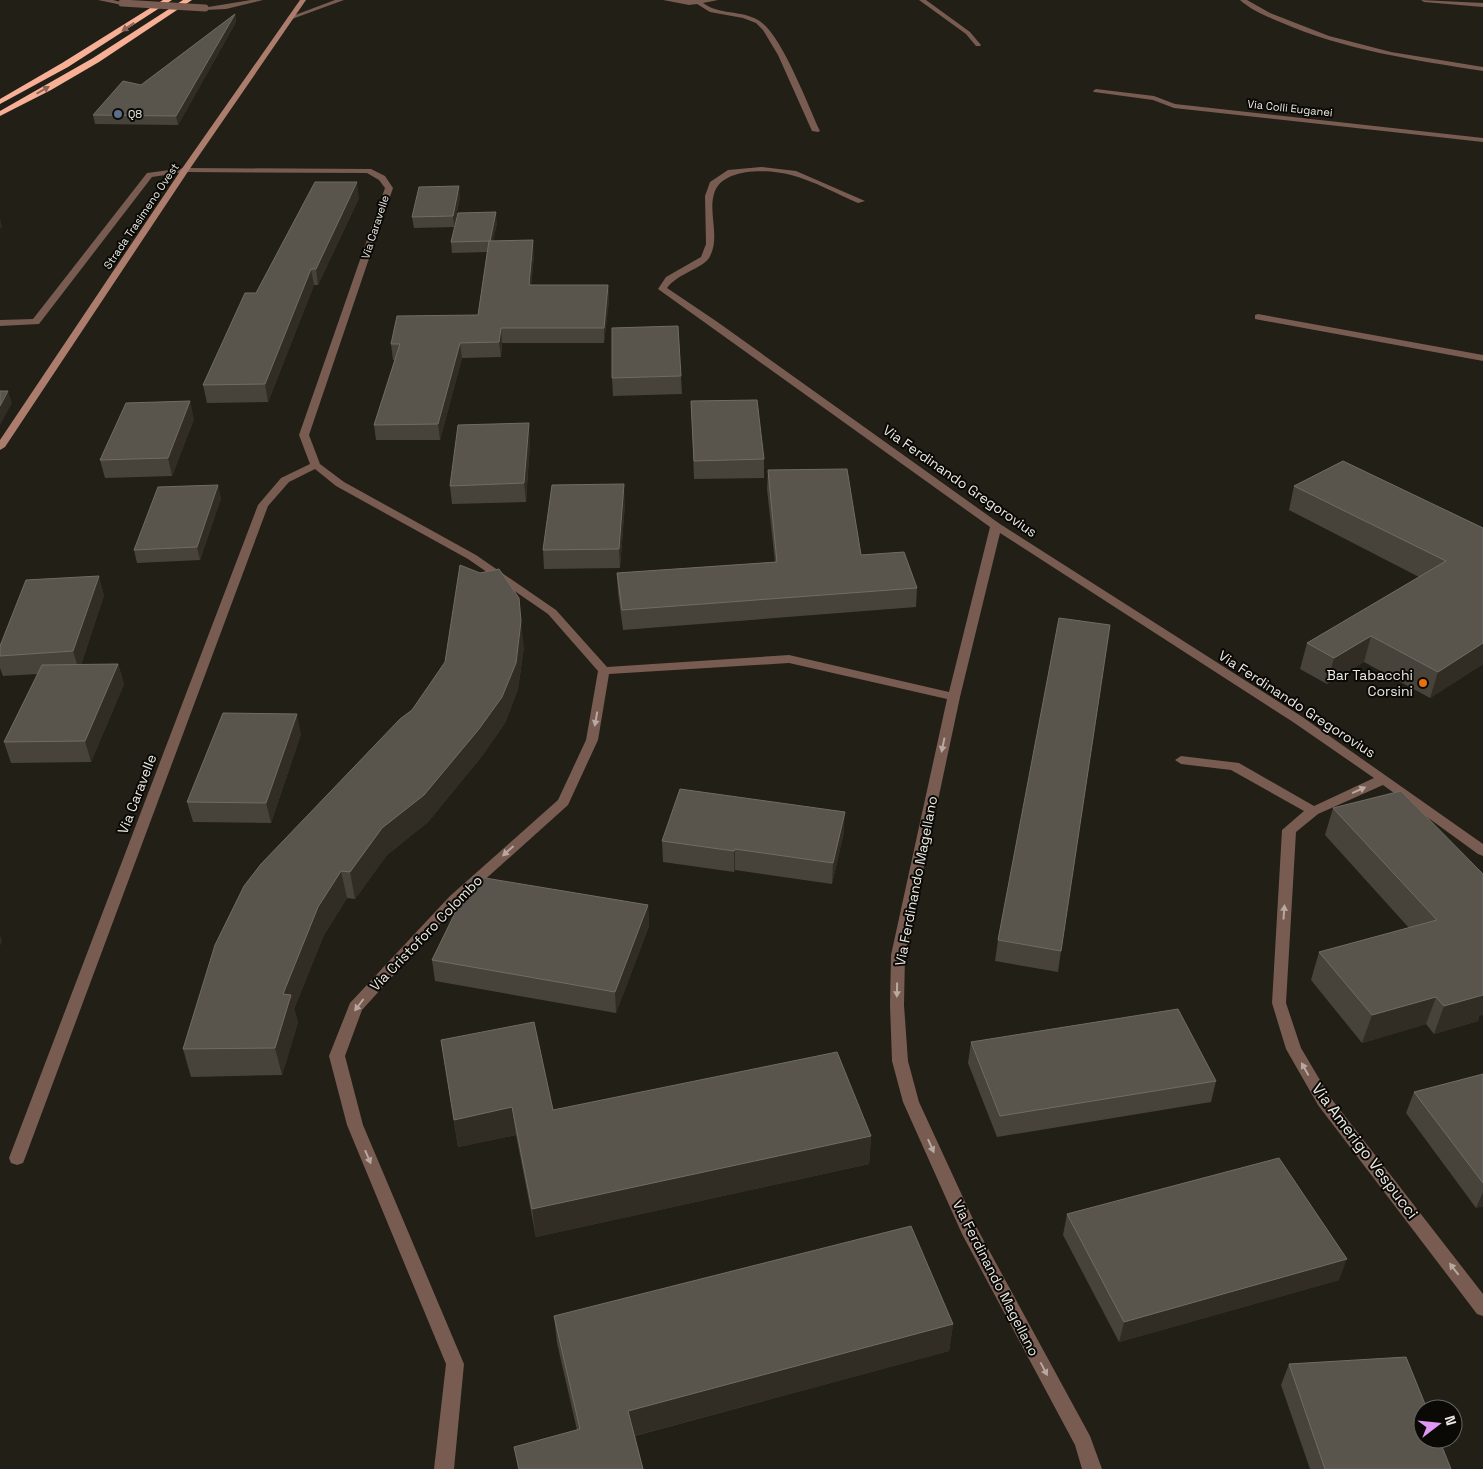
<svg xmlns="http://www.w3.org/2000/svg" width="1483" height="1469" viewBox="0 0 1483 1469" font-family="'Space Grotesk',sans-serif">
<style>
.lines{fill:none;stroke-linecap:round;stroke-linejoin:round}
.street{fill:#785b51;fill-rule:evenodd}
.secondary{fill:#ac7d6d;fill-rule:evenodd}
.highway{fill:#f7af96;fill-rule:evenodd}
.street-bridge{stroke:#785b51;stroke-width:7}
.wall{fill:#47433b}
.shaded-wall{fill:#312d24}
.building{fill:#59554d;stroke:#706c64}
.oneway{fill:#8c6455}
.oneway2{fill:#b7a9a1}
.service-dot{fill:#5c6f8a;stroke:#0a0906;stroke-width:2}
.food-dot{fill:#e8710a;stroke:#0a0906;stroke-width:2}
.labels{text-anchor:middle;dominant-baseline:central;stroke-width:4;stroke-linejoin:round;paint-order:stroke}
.far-street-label{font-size:11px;fill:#ebe9e3;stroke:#0a0906}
.far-poi-label{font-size:11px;fill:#ebe9e3;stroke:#0a0906;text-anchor:start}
.street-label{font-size:14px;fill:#ebe9e3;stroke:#0a0906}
.poi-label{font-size:14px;fill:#ebe9e3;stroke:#0a0906;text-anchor:end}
.near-street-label{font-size:16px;fill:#ebe9e3;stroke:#0a0906}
</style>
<rect width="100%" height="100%" fill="#221f16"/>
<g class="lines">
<path class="street" d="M 98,0 L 113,0 L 125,3 L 122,5 Z
M 251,0 L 263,0 L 226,9 L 205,10 L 202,8 Z
M 335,0 L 344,0 L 292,19 L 287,18 Z
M 663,0 L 718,0 L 703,3 C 719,15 741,10 758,20 C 781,32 808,106 820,131 L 818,132 L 812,131 L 778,55 L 763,30 L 756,23 L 743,18 L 710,12 L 697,4 L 689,5 Z
M 919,0 L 926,0 L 970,32 L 981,45 L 980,46 L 976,46 L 966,34 Z
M 1240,0 L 1247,0 L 1270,13 L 1329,36 L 1391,52 L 1483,67 L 1483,71 C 1414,60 1344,50 1280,22 C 1266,16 1251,10 1240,0 Z
M 1421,0 L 1483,3 L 1483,7 L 1424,2 Z
M 1096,89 L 1154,96 L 1175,104 L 1483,138 L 1483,142 L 1174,108 L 1153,100 L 1094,92 L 1093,91 Z
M 761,167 L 796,171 L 865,201 L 858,203 C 837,194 814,181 791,175 C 770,169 721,167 714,194 C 708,214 721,238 709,258 C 703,268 677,274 667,288 L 716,321 L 1000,524 L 1301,716 L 1483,844 L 1483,856 L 1478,854 L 1383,785 L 1318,814 L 1296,832 L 1286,1003 L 1301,1048 L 1330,1097 L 1483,1294 L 1483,1316 L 1477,1314 L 1318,1105 L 1286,1049 L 1272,1003 L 1282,830 L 1304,811 L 1231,770 L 1181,764 L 1175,760 L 1181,756 L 1239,763 L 1314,806 L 1374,778 L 1293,722 L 1000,533 L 960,697 L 905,955 L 904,1005 L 908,1061 L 919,1102 L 978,1230 L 1090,1436 L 1102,1469 L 1082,1469 L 1075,1445 L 962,1234 L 903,1102 L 892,1061 L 890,1005 L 891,955 L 947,699 L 789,663 L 609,674 L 598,740 L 568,805 L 460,902 L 362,1010 L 345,1056 L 363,1125 L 464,1364 L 454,1469 L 434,1469 L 446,1364 L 347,1125 L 329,1056 L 350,1003 L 450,896 L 558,800 L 586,740 L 598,671 L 548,614 L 468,559 L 336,486 L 315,469 L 289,482 L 268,506 L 25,1158 L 23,1163 L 17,1165 L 11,1163 L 9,1158 L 258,505 L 281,478 L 310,464 L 299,435 L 385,188 L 379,180 L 367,173 L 185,172 L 152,177 L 39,324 L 0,326 L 0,320 L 33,319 L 147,173 L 185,168 L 371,169 L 385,176 L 393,188 L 309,435 L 320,464 L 344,482 L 476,555 L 556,610 L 607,667 L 789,655 L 949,692 L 990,527 L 658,289 L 666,277 L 701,257 L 706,244 L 705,196 L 710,182 L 728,170 Z
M 1258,314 L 1483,355 L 1483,361 L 1255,319 L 1255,315 Z"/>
<path class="secondary" d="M 300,0 L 306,0 L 189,170 L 5,447 L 0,450 L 0,440 L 181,170 Z"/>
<path class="highway" d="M 163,0 L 172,0 L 68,67 L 0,104 L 0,99 L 62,63 Z
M 183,0 L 192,0 L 99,62 L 51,90 L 0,116 L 0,111 L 93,58 Z"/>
<path class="street-bridge" d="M 122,3 L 205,8"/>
</g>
<path class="wall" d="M 235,14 L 236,22 L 178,125 L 95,124 L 93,115 L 141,85 Z
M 460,197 L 454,227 L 414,228 L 412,217 Z
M 359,198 L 318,285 L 314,285 L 268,402 L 207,403 L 203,385 L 256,293 Z
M 497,223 L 493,241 L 534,255 L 531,285 L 608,285 L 609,300 L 604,343 L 502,343 L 501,357 L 462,358 L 440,440 L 376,440 L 374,425 L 395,360 L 393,360 L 391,344 L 478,315 L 487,252 L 452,253 L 451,242 Z
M 681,376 L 682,394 L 613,396 L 612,378 Z
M 691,401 L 764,459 L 764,478 L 694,479 Z
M 194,419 L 172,476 L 105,478 L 100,460 Z
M 530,442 L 526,502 L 452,504 L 450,486 Z
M 768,470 L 861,555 L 917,588 L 916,607 L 623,630 L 618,593 L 617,573 L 775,562 L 767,489 Z
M 1294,486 L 1483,528 L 1483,664 L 1430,698 L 1364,662 L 1327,684 L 1300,669 L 1307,643 L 1419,577 L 1289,510 Z
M 221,498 L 200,560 L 137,563 L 134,550 Z
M 625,503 L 620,568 L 544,569 L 543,550 Z
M 104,595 L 81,665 L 118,664 L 124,684 L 91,762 L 11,763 L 4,742 L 38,674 L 3,676 L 0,668 L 0,646 Z
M 524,647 L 518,689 L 505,723 L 482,756 L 428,822 L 387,855 L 355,899 L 347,898 L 324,935 L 294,1009 L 298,1022 L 282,1075 L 191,1077 L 183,1049 L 412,710 Z
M 301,734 L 271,823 L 193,822 L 187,802 Z
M 1401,791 L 1479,1016 L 1478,1021 L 1434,1034 L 1426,1024 L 1362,1043 L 1311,980 L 1319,952 L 1409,928 L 1325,835 L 1333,808 Z
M 844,832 L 832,884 L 735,870 L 734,872 L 663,862 L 662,841 Z
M 648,905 L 649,926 L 616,1013 L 435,981 L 432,960 Z
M 998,940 L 1061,951 L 1058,972 L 995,961 Z
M 441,1040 L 553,1110 L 871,1136 L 869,1164 L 536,1237 L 516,1135 L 458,1147 Z
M 971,1042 L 1216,1081 L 1211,1102 L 997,1137 L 968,1063 Z
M 1483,1074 L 1483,1206 L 1476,1208 L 1406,1113 L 1414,1092 Z
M 1067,1214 L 1339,1280 L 1119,1342 L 1063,1235 Z
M 554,1316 L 953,1324 L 949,1351 L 635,1436 L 643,1469 L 518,1469 L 514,1447 L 577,1430 L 557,1343 Z
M 1289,1364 L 1451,1469 L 1310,1469 L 1281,1385 Z"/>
<path class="shaded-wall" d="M 235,14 L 236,22 L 178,125 L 176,116 Z
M 357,182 L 359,198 L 318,285 L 316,269 Z
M 459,186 L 460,197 L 454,227 L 453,216 Z
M 496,212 L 497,223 L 491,252 L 490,241 Z
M 0,219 L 2,227 L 0,229 Z
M 533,240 L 534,255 L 530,300 L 529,285 Z
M 311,269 L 314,285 L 268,402 L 265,384 Z
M 608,285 L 609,300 L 604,343 L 604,328 Z
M 501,328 L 502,343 L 501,357 L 499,342 Z
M 460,343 L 462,358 L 440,440 L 438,424 Z
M 8,391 L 12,403 L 0,425 L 0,406 Z
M 190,401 L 194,419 L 172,476 L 168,458 Z
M 529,423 L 530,442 L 526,502 L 524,483 Z
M 624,484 L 625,503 L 620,568 L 619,549 Z
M 218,485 L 221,498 L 200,560 L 197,547 Z
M 99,576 L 104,595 L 79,671 L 73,651 Z
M 521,621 L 524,647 L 518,689 L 505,723 L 482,756 L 428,822 L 387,855 L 355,899 L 350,872 Z
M 1371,636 L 1364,662 L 1327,684 L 1334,658 Z
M 1483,643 L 1483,664 L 1430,698 L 1438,672 Z
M 118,664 L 124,684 L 91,762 L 85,741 Z
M 297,714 L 301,734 L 271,823 L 266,803 Z
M 845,812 L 844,832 L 832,884 L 833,863 Z
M 735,849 L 735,870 L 734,872 L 734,851 Z
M 341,871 L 347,898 L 324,935 L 294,1009 L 298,1022 L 282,1075 L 275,1048 L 283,994 L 318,907 Z
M 648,905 L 649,926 L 616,1013 L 615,992 Z
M 0,935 L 2,941 L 0,946 Z
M 1483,995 L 1483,1015 L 1479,1016 L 1478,1021 L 1434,1034 L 1444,1006 Z
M 1436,997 L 1426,1024 L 1362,1043 L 1372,1015 Z
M 512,1107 L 516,1135 L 458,1147 L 454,1120 Z
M 871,1136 L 869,1164 L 536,1237 L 532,1209 Z
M 1483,1192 L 1483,1206 L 1476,1208 Z
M 1347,1259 L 1339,1280 L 1119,1342 L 1124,1322 Z
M 953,1324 L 949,1351 L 630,1437 L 628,1411 Z"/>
<path class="building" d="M 235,14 L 176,116 L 93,115 L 123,81 L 141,85 Z
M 315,182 L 357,182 L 316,269 L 311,269 L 265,384 L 203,385 L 245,293 L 256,293 Z
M 459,186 L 453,216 L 412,217 L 419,187 Z
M 496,212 L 490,241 L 451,242 L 458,213 Z
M 533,240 L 529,285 L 608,285 L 604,328 L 501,328 L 499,342 L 460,343 L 438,424 L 374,425 L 400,344 L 391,344 L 397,316 L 478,315 L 489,241 Z
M 678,326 L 681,376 L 612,378 L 612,328 Z
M 0,391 L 8,391 L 0,406 Z
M 757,400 L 764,459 L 694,461 L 691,401 Z
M 190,401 L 168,458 L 100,460 L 126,403 Z
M 529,423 L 524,483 L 450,486 L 458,425 Z
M 1343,461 L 1483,528 L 1483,643 L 1438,672 L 1371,636 L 1334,658 L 1307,643 L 1446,561 L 1294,486 Z
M 847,469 L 861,555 L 904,552 L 917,588 L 622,610 L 617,573 L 777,562 L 768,470 Z
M 624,484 L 619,549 L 543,550 L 552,485 Z
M 218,485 L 197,547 L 134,550 L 158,487 Z
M 460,565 L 480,573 L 499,569 L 519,598 L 521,621 L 516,663 L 502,697 L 479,729 L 424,795 L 382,828 L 350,872 L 341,871 L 318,907 L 283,994 L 291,995 L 275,1048 L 183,1049 L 215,945 L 244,886 L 261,864 L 400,719 L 412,710 L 445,662 Z
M 99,576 L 73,651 L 0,656 L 0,646 L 26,580 Z
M 1059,618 L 1110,625 L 1061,951 L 998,940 Z
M 118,664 L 85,741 L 4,742 L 42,665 Z
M 223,713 L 297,714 L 266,803 L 187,802 Z
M 680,789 L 845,812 L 833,863 L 735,849 L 734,851 L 662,841 Z
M 1401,791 L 1483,874 L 1483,995 L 1444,1006 L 1436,997 L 1372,1015 L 1319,952 L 1437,920 L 1333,808 Z
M 473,876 L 648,905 L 615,992 L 432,960 Z
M 1178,1009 L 1216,1081 L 1000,1116 L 971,1042 Z
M 534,1022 L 553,1110 L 837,1052 L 871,1136 L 532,1209 L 512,1107 L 454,1120 L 441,1040 Z
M 1483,1074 L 1483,1183 L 1414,1092 Z
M 1279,1158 L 1347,1259 L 1124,1322 L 1067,1214 Z
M 911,1226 L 953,1324 L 628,1411 L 643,1469 L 519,1469 L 514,1447 L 580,1429 L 554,1316 Z
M 1406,1357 L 1427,1409 L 1423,1409 L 1423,1439 L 1439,1439 L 1451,1469 L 1325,1469 L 1289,1364 Z"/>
<defs><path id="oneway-solid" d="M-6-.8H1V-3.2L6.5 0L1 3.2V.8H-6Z" transform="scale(1.25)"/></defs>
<g class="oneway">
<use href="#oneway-solid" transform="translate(128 27) rotate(147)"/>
<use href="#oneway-solid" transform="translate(43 90) rotate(-30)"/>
</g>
<g class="oneway2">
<use href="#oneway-solid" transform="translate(596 719) rotate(100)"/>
<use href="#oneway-solid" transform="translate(943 745) rotate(102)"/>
<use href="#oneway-solid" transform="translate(1359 790) rotate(-24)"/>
<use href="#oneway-solid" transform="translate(508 851) rotate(138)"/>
<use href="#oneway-solid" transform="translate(1284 912) rotate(-86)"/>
<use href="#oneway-solid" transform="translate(897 990) rotate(91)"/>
<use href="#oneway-solid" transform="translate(359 1005) rotate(127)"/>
<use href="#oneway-solid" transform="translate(1305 1069) rotate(-119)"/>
<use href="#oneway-solid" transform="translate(931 1146) rotate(66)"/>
<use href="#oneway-solid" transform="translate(368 1157) rotate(67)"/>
<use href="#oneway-solid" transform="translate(1454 1269) rotate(-128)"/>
<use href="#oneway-solid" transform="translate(1044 1369) rotate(62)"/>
</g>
<circle class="service-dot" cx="118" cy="114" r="5"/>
<circle class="food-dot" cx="1423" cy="683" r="5"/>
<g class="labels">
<g class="far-street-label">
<text transform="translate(1290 108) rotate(6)">Via Colli Euganei</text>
<text transform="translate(141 216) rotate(-56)">Strada Trasimeno Ovest</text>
<text transform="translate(375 227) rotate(-72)">Via Caravelle</text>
</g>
<g class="far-poi-label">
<text x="128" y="114">Q8</text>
</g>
<g class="street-label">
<text transform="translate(960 481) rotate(35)">Via Ferdinando Gregorovius</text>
<text transform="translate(1297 704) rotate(33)">Via Ferdinando Gregorovius</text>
<text transform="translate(137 794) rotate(-69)">Via Caravelle</text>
<text transform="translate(916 881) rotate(-79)">Via Ferdinando Magellano</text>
<text transform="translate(426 933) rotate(-46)">Via Cristoforo Colombo</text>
<text transform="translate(996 1278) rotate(63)">Via Ferdinando Magellano</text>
</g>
<g class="poi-label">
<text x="1413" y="675">Bar Tabacchi<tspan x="1413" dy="16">Corsini</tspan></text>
</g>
<g class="near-street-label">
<text transform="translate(1365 1151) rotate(53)">Via Amerigo Vespucci</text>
</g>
</g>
<g transform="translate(1438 1424) rotate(74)"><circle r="24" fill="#0a0906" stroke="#64635e"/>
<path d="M0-4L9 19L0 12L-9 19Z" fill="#dd99f3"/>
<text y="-8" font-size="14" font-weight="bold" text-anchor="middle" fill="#ebe9e3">N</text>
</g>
</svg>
